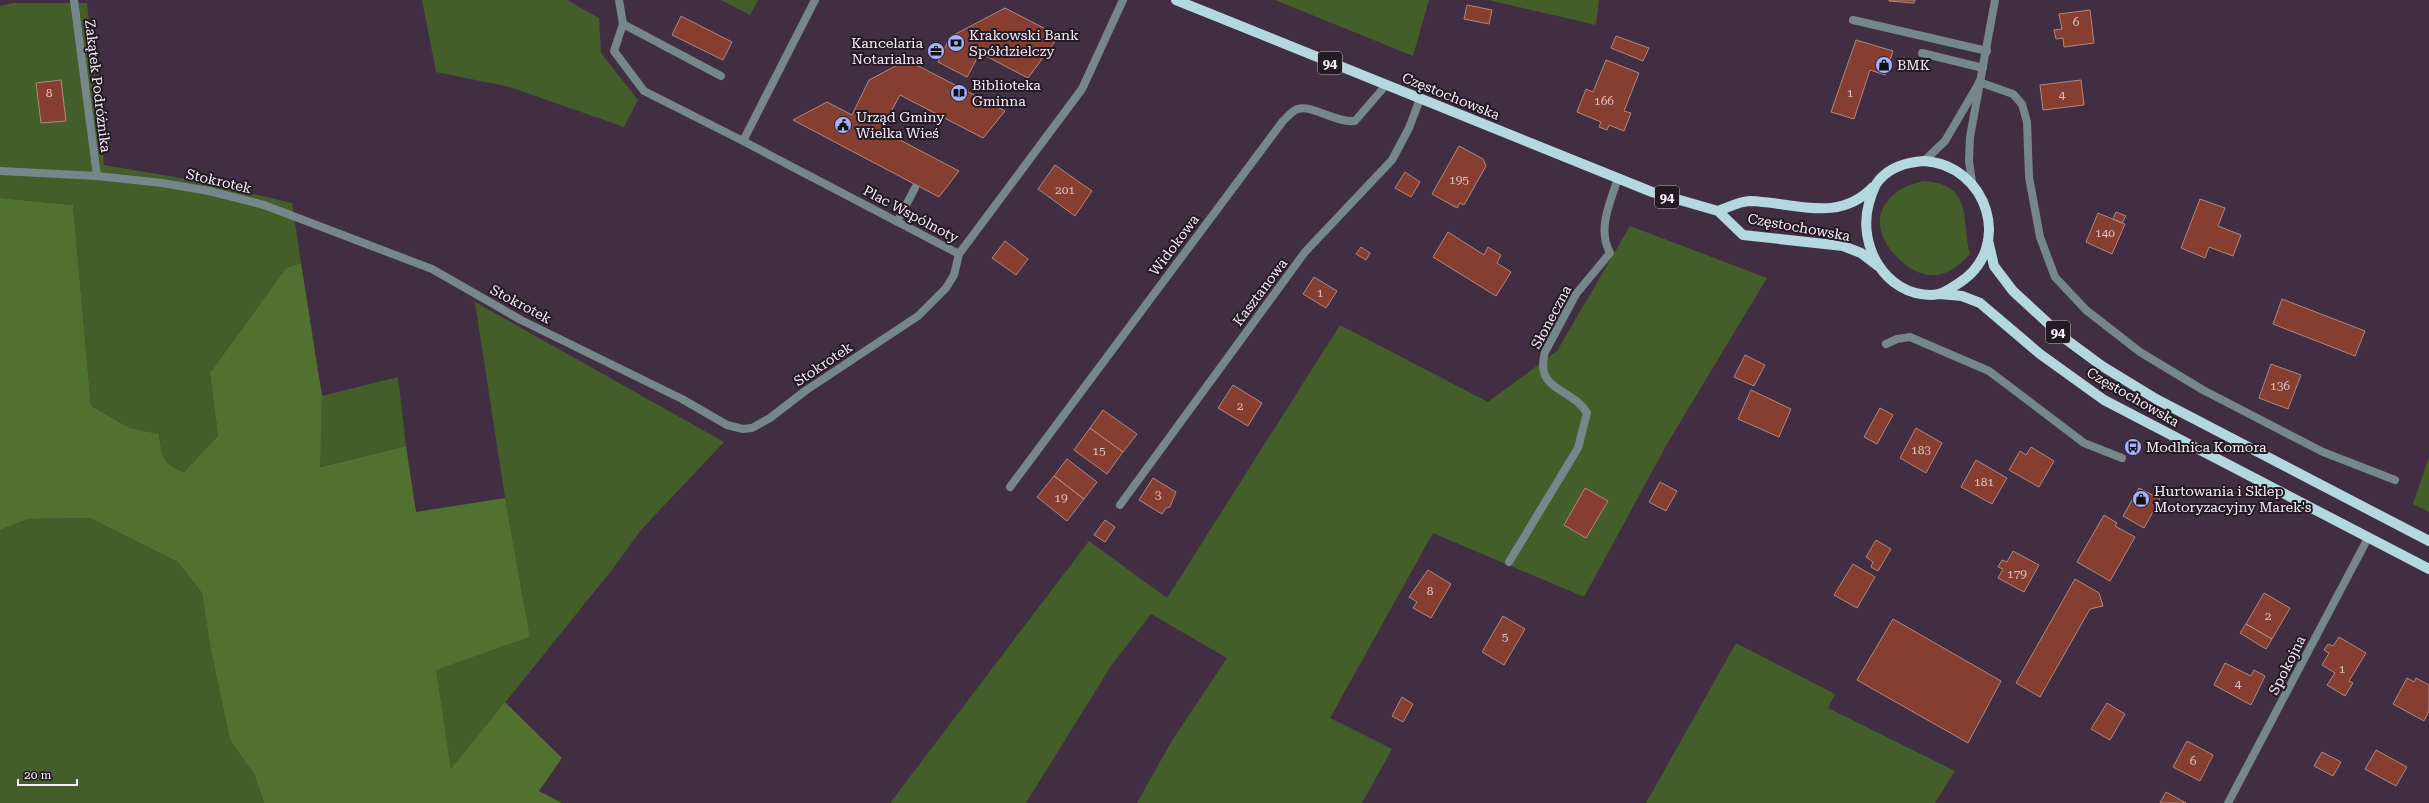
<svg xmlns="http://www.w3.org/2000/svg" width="2429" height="803" viewBox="0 0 2429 803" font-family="'Roboto Serif',serif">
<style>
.green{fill:#435e29}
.forest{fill:#50712f}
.building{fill:#853e2f;stroke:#ad8981}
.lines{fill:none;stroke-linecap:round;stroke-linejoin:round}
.service{stroke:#76878b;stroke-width:8}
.minor{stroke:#76878b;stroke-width:8}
.tertiary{stroke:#76878b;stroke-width:8}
.primary{stroke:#b4d8e0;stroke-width:10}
.labels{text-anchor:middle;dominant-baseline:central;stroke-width:4;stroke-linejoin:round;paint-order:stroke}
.number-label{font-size:12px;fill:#ddc1c8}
.shield{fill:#231a24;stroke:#baaeba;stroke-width:1}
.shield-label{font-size:13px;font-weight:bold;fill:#faedfb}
.poi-label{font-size:14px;fill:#faedfb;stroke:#231a24;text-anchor:start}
.street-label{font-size:14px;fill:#faedfb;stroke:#231a24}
</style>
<rect width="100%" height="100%" fill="#422e43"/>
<path class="green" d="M 422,0 L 567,0 L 599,18 L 601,53 L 638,100 L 624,127 L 510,87 L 436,72 Z
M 721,0 L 758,0 L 750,15 Z
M 1275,0 L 1429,0 L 1413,56 Z
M 1488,0 L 1599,0 L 1596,25 Z
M 13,3 L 87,3 L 104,165 L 204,182 L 292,203 L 301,263 L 286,268 L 210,373 L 218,436 L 184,472 C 160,462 163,458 159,434 L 130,428 L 91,406 L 73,205 L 0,198 L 0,6 Z
M 1924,181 C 1974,185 1961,219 1970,254 C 1944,283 1920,281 1895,255 C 1864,221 1884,189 1924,181 Z
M 1630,226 L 1767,278 L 1667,444 L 1584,597 L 1433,533 L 1330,718 L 1392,749 L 1362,803 L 1137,803 L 1171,742 L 1227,658 L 1151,614 L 1111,666 L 1026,803 L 890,803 L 1089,541 L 1167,598 L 1340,325 L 1488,402 L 1557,351 Z
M 475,302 L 724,442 L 640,531 L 615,566 L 451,770 L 435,670 L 530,637 L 505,498 Z
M 398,377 L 406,446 L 319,467 L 322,396 Z
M 2429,457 L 2429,512 L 2413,504 Z
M 90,518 L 178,562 L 202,593 L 211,651 L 230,740 L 254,774 L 264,803 L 0,803 L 0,530 L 28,519 Z
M 1736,643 L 1835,694 L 1828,708 L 1955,771 L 1935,803 L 1646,803 Z"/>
<path class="forest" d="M 0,198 L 73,205 L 91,406 L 130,428 L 159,434 C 163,458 160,462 184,472 L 218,436 L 210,373 L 286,268 L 301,263 L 322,396 L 320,467 L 406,446 L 416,512 L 505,498 L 530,637 L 436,670 L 451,769 L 505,702 L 562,758 L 539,791 L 562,803 L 264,803 L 254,774 L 230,740 L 211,651 L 202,593 L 178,562 L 90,518 L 28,519 L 0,530 Z"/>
<path class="building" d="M 1915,0 L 1914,3 L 1889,1 L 1889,0 Z
M 1467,5 L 1492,10 L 1489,24 L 1464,19 Z
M 1005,8 L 1059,36 L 1028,78 L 980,53 L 967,77 L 938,62 L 950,37 Z
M 2090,10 L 2094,43 L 2064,47 L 2063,38 L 2056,39 L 2054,30 L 2062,29 L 2059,14 Z
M 681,16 L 732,42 L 723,60 L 672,35 Z
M 1616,36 L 1649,48 L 1643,61 L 1611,48 Z
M 1856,40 L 1893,51 L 1885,75 L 1870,70 L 1854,119 L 1831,112 Z
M 907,60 L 1005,111 L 983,138 L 900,95 L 881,130 L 959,171 L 939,197 L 793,120 L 827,102 L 852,115 L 869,80 Z
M 1606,60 L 1639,73 L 1624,111 L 1631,113 L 1624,131 L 1609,125 L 1607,130 L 1599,127 L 1601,122 L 1577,112 L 1586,89 L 1593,92 Z
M 61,80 L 66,121 L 41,123 L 36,83 Z
M 2081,80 L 2084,105 L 2043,110 L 2040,85 Z
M 1459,146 L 1483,159 L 1486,166 L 1464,205 L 1460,203 L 1457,208 L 1432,194 Z
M 1055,165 L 1092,191 L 1075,216 L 1038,189 Z
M 1405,172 L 1420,182 L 1411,197 L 1395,188 Z
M 2200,199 L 2225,208 L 2218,226 L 2241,235 L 2233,256 L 2209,247 L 2205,258 L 2181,248 Z
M 2116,212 L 2126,216 L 2122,223 L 2113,219 Z
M 2098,213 L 2125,224 L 2112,254 L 2086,242 Z
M 1448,232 L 1484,255 L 1488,247 L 1501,255 L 1497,263 L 1511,272 L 1496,296 L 1433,257 Z
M 1005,241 L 1028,259 L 1016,275 L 992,258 Z
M 1361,247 L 1370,253 L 1366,260 L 1356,254 Z
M 1314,277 L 1337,291 L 1326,308 L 1303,294 Z
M 2282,299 L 2365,331 L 2355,356 L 2273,324 Z
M 1745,355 L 1765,365 L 1754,386 L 1734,377 Z
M 2271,364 L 2301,375 L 2288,409 L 2259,398 Z
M 1233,385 L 1262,403 L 1248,426 L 1218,408 Z
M 1751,390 L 1791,409 L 1779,437 L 1738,419 Z
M 1880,408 L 1893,415 L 1877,444 L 1864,437 Z
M 1103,410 L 1137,434 L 1123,452 L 1090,428 Z
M 1090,428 L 1123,452 L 1107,474 L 1074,450 Z
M 1916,428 L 1942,443 L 1926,473 L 1900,458 Z
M 2031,447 L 2054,461 L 2039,487 L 2009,470 L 2020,451 L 2026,455 Z
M 1067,459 L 1097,482 L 1084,499 L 1054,476 Z
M 1976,460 L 2007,478 L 1992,504 L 1961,487 Z
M 1054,476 L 1084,499 L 1067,521 L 1037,497 Z
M 1153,478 L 1176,492 L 1170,507 L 1166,508 L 1162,514 L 1139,500 Z
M 1660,482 L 1677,491 L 1666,511 L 1649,502 Z
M 1585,488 L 1608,501 L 1586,538 L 1564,525 Z
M 2139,488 L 2160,499 L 2144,528 L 2123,516 Z
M 2104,515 L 2117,523 L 2115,526 L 2135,537 L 2110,581 L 2077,562 Z
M 1105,520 L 1115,527 L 1105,542 L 1094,535 Z
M 1876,540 L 1891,549 L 1878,571 L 1871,567 L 1873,562 L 1866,557 Z
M 2013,551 L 2039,565 L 2024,592 L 1998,578 L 2003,569 L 1998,567 L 2002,560 L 2007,562 Z
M 1853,564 L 1875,577 L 1857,608 L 1834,595 Z
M 1428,570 L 1451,584 L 1431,618 L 1413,608 L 1417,602 L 1409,597 Z
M 2075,579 L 2099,593 L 2103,606 L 2090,609 L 2040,697 L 2016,683 Z
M 2264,593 L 2290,608 L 2272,639 L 2246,624 Z
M 1503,616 L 1525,629 L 1504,665 L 1482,652 Z
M 1893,619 L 2001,681 L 1968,743 L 1857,680 Z
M 2246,624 L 2272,639 L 2266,649 L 2240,633 Z
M 2339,637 L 2366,653 L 2349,681 L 2353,683 L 2345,696 L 2327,685 L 2335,673 L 2322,665 L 2329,653 L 2324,650 L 2328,644 L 2333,646 Z
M 2225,663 L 2251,676 L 2254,670 L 2265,676 L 2251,705 L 2214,685 Z
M 2407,678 L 2414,682 L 2416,678 L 2429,685 L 2429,711 L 2424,721 L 2393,704 Z
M 1402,697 L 1413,704 L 1403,722 L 1392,716 Z
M 2107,703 L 2125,714 L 2110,740 L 2091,729 Z
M 2187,741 L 2213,755 L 2200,781 L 2173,767 Z
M 2376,750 L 2407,767 L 2396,786 L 2365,769 Z
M 2322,752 L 2341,762 L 2333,776 L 2314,766 Z
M 2166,792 L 2186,803 L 2160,803 Z"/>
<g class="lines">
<path class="service" d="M 619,0 L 623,24 L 614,51 L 644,91 L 743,141
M 815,0 L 743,141 L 959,254
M 1853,20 L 1987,51
M 623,24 L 721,76
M 1922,53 L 1983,68
M 1979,82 L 2013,94 L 2022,104 L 2027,122 L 2029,177 L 2040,237 L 2055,277 L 2086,310 L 2140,352 L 2203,390 L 2323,452 L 2395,480
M 0,171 L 97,176 L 162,183 L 209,191 L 264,205 L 432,269 L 521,320 L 682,399 L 727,425 L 743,429 L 752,428 L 770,418 L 805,391 L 918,316 L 946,288 L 954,275 L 959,254 L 1082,89 L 1123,0
M 897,222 L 915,188
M 1886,344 L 1897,339 L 1910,337 L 1989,371 L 2084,443 L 2122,458"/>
<path class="minor" d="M 74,0 L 97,176
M 1010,487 L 1283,121 C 1287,117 1293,110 1298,109 C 1311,104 1335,123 1355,121 L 1386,85
M 1120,505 L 1305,252 L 1392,160 L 1409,128 L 1420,99
M 1509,562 L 1578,448 L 1587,413 C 1572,387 1534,392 1545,352 L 1576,294 L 1610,253 C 1597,229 1610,203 1618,178
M 2228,803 L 2368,538"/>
<path class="tertiary" d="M 1924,161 L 1945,141 L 1979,83
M 1972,182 L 1969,161 L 1970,137 L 1995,0"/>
<path class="primary" d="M 1176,0 L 1652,192 L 1718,211 L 1743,235 L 1843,246 L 1861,253 L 1878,266
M 1924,161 C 1988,165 2014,248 1959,283 C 1950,289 1941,295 1931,295 C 1885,295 1857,245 1869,203 C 1871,196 1874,185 1880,179 C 1891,167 1908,162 1924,161 Z
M 1718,211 C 1727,208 1740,201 1750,201 C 1793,202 1838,224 1873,187
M 1988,240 L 1994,266 L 2013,291 L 2064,338 L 2102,366 L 2156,399 L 2429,541
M 1939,294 L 1962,296 L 1980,303 L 2040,354 L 2104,400 L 2429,569"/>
</g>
<defs>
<g id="bank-disc" transform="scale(0.9)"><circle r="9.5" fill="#a4b2fc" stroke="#231a24"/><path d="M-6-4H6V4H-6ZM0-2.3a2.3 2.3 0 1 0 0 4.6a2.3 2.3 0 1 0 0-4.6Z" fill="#111"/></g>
<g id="office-disc" transform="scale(0.9)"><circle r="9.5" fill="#a4b2fc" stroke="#231a24"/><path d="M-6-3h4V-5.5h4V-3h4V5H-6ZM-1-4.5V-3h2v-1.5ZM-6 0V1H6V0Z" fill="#111"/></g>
<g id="shop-disc" transform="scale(0.9)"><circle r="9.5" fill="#a4b2fc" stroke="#231a24"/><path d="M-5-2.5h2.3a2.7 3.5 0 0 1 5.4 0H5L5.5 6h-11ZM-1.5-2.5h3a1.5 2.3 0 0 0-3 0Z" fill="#111"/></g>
<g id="library-disc" transform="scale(0.9)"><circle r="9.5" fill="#a4b2fc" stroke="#231a24"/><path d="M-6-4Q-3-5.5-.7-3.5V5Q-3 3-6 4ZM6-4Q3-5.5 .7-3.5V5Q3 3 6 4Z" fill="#111"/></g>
<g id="civic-disc" transform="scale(0.9)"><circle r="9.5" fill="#a4b2fc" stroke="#231a24"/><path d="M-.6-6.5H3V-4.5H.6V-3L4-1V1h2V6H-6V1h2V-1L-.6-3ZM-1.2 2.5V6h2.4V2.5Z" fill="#111"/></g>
<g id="bus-disc" transform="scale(0.9)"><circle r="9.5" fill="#a4b2fc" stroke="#231a24"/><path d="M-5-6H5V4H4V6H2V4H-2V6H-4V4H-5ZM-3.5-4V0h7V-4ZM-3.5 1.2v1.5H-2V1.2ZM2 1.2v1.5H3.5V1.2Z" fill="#111"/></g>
</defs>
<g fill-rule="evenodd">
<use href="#bank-disc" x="956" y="43"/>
<use href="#office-disc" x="936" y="51"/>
<use href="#shop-disc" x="1884" y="65"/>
<use href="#library-disc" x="959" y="93"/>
<use href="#civic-disc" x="843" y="125"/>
<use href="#bus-disc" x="2133" y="447"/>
<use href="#shop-disc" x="2141" y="499"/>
</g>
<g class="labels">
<g class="number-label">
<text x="2076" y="22">6</text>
<text x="49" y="93">8</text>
<text x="1850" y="93">1</text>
<text x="2062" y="95">4</text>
<text x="1604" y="101">166</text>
<text x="1459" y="180">195</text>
<text x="1065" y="190">201</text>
<text x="2105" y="233">140</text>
<text x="1320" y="293">1</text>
<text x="2280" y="386">136</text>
<text x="1240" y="406">2</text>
<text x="1921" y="450">183</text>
<text x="1099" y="451">15</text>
<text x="1984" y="482">181</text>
<text x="1158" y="495">3</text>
<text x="1061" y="498">19</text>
<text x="2017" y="574">179</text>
<text x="1430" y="591">8</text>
<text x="2268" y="616">2</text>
<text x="1505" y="637">5</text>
<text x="2342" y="669">1</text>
<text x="2238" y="684">4</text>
<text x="2193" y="761">6</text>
</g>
<g class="shield">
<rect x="1318" y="52" width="24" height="22" rx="3"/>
<rect x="1655" y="186" width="24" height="22" rx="3"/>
<rect x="2046" y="321" width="24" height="22" rx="3"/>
</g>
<g class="shield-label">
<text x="1330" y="63">94</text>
<text x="1667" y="197">94</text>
<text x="2058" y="332">94</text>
</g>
<g class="poi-label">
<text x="969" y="35">Krakowski Bank<tspan x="969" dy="16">Spółdzielczy</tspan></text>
<text x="923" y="43" text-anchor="end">Kancelaria<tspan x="923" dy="16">Notarialna</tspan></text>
<text x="1897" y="65">BMK</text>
<text x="972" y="85">Biblioteka<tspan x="972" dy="16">Gminna</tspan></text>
<text x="856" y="117">Urząd Gminy<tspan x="856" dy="16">Wielka Wieś</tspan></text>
<text x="2146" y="447">Modlnica Komora</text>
<text x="2154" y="491">Hurtowania i Sklep<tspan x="2154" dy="16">Motoryzacyjny Marek's</tspan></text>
</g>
<g class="street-label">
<text transform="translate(98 86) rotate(83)">Zakątek Podróżnika</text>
<text transform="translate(1451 96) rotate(22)">Częstochowska</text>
<text transform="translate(219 181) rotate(13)">Stokrotek</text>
<text transform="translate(911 214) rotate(28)">Plac Wspólnoty</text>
<text transform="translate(1799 227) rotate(10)">Częstochowska</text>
<text transform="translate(1174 245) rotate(-53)">Widokowa</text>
<text transform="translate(1260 292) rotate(-53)">Kasztanowa</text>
<text transform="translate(521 304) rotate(28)">Stokrotek</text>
<text transform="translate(1551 317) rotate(-62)">Słoneczna</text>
<text transform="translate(823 364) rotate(-34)">Stokrotek</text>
<text transform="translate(2133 397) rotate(30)">Częstochowska</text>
<text transform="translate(2287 665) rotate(-63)">Spokojna</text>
</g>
</g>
<path d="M18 779v6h59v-6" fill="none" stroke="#faedfb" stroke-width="2"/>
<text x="24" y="779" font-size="12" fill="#faedfb" stroke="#231a24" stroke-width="3" paint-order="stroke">20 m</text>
</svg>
